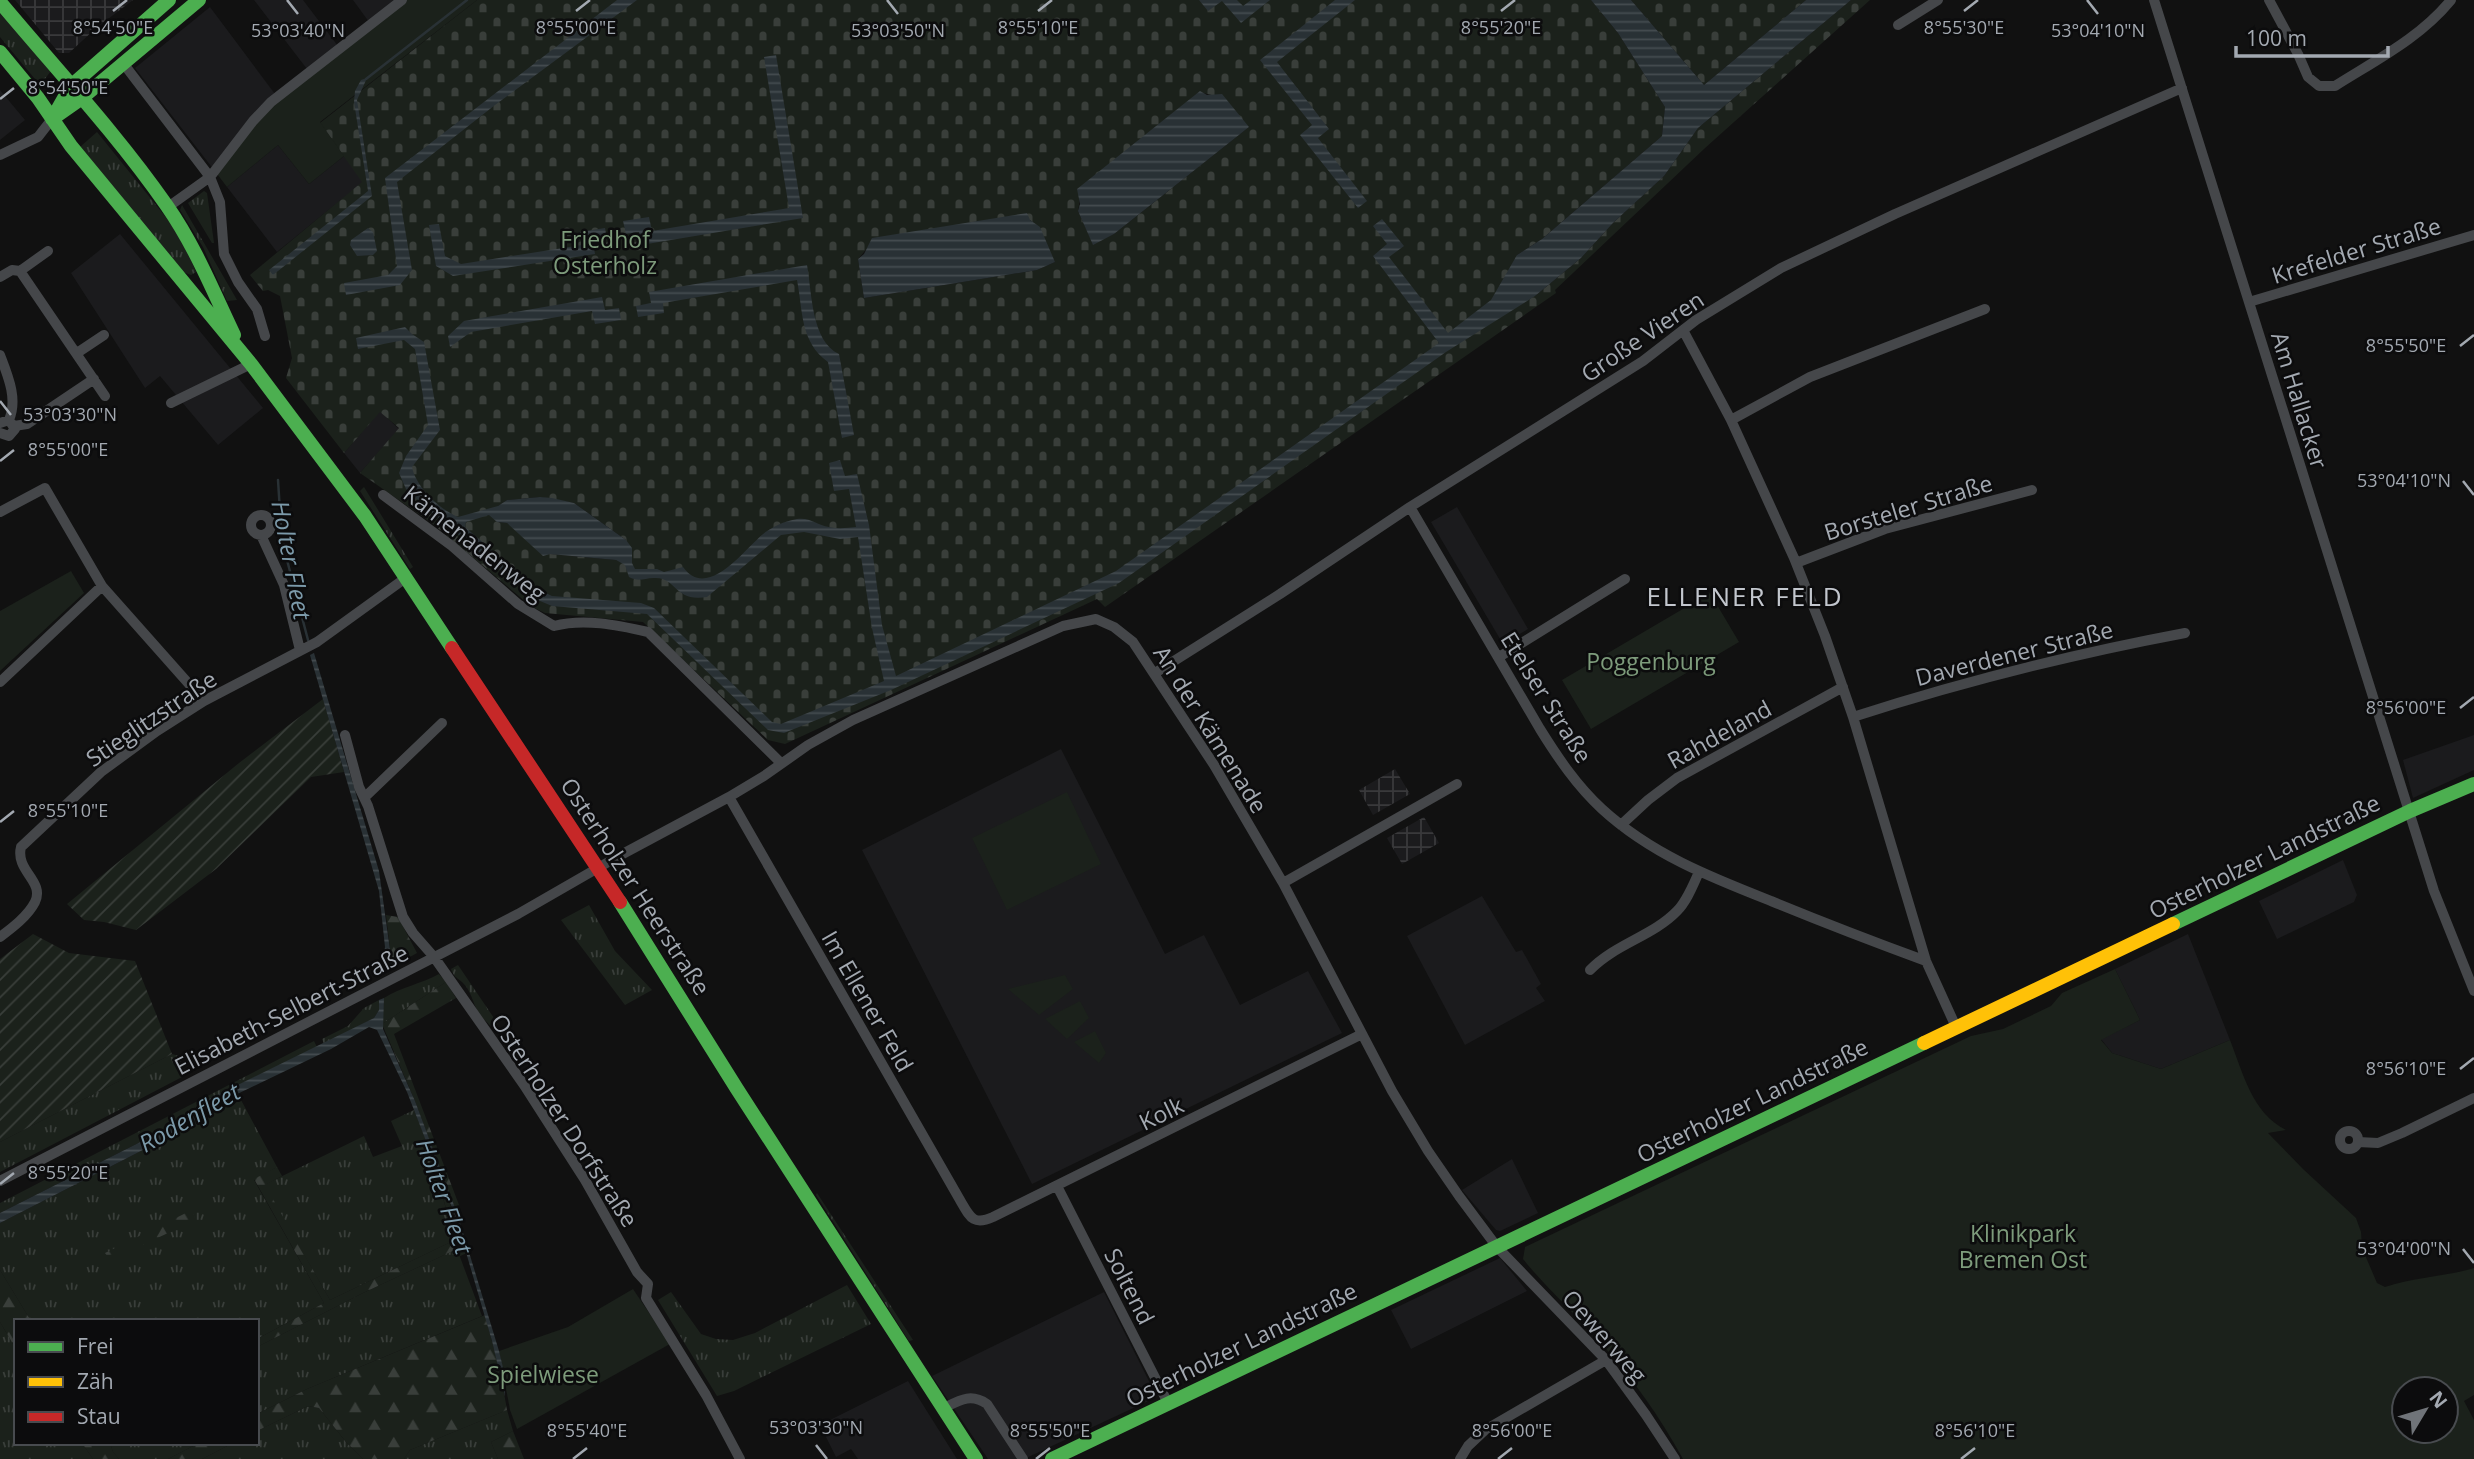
<svg xmlns="http://www.w3.org/2000/svg" width="2474" height="1459" viewBox="0 0 2474 1459" font-family="'Open Sans',sans-serif">
<style>
.built{fill:#1b1b1d}
.industrial{fill:url(#industrial-grid)}
.grass{fill:url(#grass-tufts)}
.forest{fill:url(#forest-firs)}
.cemetery{fill:url(#cemetery-stones);fill-rule:evenodd}
.park{fill:#1b211b;fill-rule:evenodd}
.garden{fill:url(#garden-furrows)}
.water{fill:url(#water-rules);fill-rule:evenodd}
.lines{fill:none;stroke-linecap:round;stroke-linejoin:round}
.stream{stroke:#293135;stroke-width:2.5}
.street{stroke:#45474a;stroke-width:10}
.fast{stroke:#4caf50;stroke-width:14}
.slow{stroke:#ffc107;stroke-width:14}
.jam{stroke:#c62828;stroke-width:14}
.ticks{fill:none;stroke:#a3a9b1;stroke-width:2.5}
.labels{text-anchor:middle;dominant-baseline:central;stroke-width:5;stroke-linejoin:round;paint-order:stroke}
.park-label{font-size:23px;fill:#7d9b7b;stroke:#0c0c0d}
.street-label{font-size:23px;fill:#a3a9b1;stroke:#0c0c0d}
.water-label{font-size:24px;font-style:italic;fill:#7c9aaa;stroke:#0c0c0d}
.quarter-label{font-size:26px;letter-spacing:2px;fill:#c3c7ce;stroke:#0c0c0d}
.ticks-label{font-size:18px;text-anchor:middle;fill:#a3a9b1;stroke:#0c0c0d;stroke-width:5;stroke-linejoin:round;paint-order:stroke}
</style>
<defs>
<pattern id="industrial-grid" width="8" height="8" patternUnits="userSpaceOnUse" patternTransform="scale(1.75)"><rect width="8" height="8" fill="#1b1b1d"/><path d="M0 4h8M4 0v8" fill="none" stroke="#39393b"/></pattern>
<pattern id="grass-tufts" width="24" height="20" patternUnits="userSpaceOnUse" patternTransform="scale(1.75)"><rect width="24" height="20" fill="#1b211b"/><path d="M3 7l-1-3M5 7V3M7 7l1-3M15 17l-1-3M17 17v-4M19 17l1-3" fill="none" stroke="#393e3a"/></pattern>
<pattern id="forest-firs" width="22" height="20" patternUnits="userSpaceOnUse" patternTransform="scale(1.75)"><rect width="22" height="20" fill="#1b211b"/><path d="M5 1l3.5 6h-7zM16 11l3.5 6h-7z" fill="#393e3a"/></pattern>
<pattern id="cemetery-stones" width="16" height="16" patternUnits="userSpaceOnUse" patternTransform="scale(1.75)"><rect width="16" height="16" fill="#1b211b"/><path d="M2 7V4a2 2 0 0 1 4 0v3zM10 15v-3a2 2 0 0 1 4 0v3z" fill="#393e3a"/></pattern>
<pattern id="garden-furrows" width="10" height="10" patternUnits="userSpaceOnUse" patternTransform="scale(1.75)"><rect width="10" height="10" fill="#1b211b"/><path d="M-1 1l2-2M0 10L10 0M9 11l2-2" fill="none" stroke="#393e3a"/></pattern>
<pattern id="water-rules" width="6" height="5" patternUnits="userSpaceOnUse" patternTransform="scale(1.75)"><rect width="6" height="5" fill="#293135"/><path d="M0 2.5h6" fill="none" stroke="#454c50"/></pattern>
</defs>
<rect width="100%" height="100%" fill="#111"/>
<path class="built" d="M 254,0 L 303,0 L 338,46 L 307,69 Z
M 353,0 L 398,0 L 369,22 Z
M 210,7 L 275,94 L 214,170 L 135,68 Z
M 0,90 L 25,120 L 0,140 Z
M 278,145 L 309,184 L 344,156 L 363,182 L 277,252 L 227,187 Z
M 120,234 L 263,408 L 218,445 L 160,376 L 145,388 L 71,273 Z
M 380,411 L 399,429 L 360,473 L 344,453 Z
M 1457,507 L 1528,629 L 1503,644 L 1431,522 Z
M 2474,735 L 2474,770 L 2413,798 L 2403,760 Z
M 1061,749 L 1165,954 L 1204,935 L 1240,1005 L 1308,971 L 1342,1033 L 1032,1184 L 862,850 Z
M 2343,860 L 2357,895 L 2354,902 L 2277,939 L 2259,901 Z
M 1482,896 L 1516,952 L 1522,950 L 1541,984 L 1536,988 L 1545,1001 L 1465,1045 L 1407,936 Z
M 2188,934 L 2230,1040 L 2161,1069 L 2112,1053 L 2101,1039 L 2140,1020 L 2115,969 Z
M 1512,1159 L 1538,1213 L 1500,1231 L 1496,1230 L 1462,1190 Z
M 1500,1258 L 1527,1291 L 1411,1349 L 1391,1310 Z
M 1104,1292 L 1157,1397 L 1024,1459 L 988,1459 L 932,1376 Z
M 908,1381 L 957,1459 L 858,1459 L 851,1449 L 836,1457 L 820,1425 Z"/>
<path class="industrial" d="M 15,0 L 133,0 L 96,28 L 69,53 L 59,53 Z
M 1395,769 L 1410,794 L 1373,815 L 1359,790 Z
M 1424,817 L 1439,843 L 1402,864 L 1387,838 Z"/>
<path class="grass" d="M 0,9 L 51,71 L 40,85 L 0,37 Z
M 97,132 L 181,236 L 196,272 L 191,275 L 183,272 L 80,147 Z
M 204,191 L 207,193 L 214,243 L 212,243 L 188,203 Z
M 182,205 L 237,300 L 227,301 L 203,247 L 180,210 Z
M 364,487 L 413,567 L 410,569 L 360,491 Z
M 589,905 L 615,951 L 652,990 L 625,1005 L 561,920 Z
M 458,965 L 498,1024 L 493,1029 C 488,1022 482,1019 478,1012 C 473,1003 471,990 462,982 C 456,977 454,977 451,969 Z
M 439,974 L 446,982 L 382,1024 L 384,998 C 401,987 421,984 439,974 Z
M 379,1000 L 379,1010 L 374,1018 L 324,1044 L 322,1039 L 348,1026 L 364,1008 Z
M 314,1041 L 317,1047 L 205,1101 L 172,1126 L 0,1213 L 0,1203 Z
M 172,1054 L 179,1056 L 185,1072 L 182,1077 L 0,1172 L 0,1142 Z
M 225,1099 L 229,1106 L 241,1100 L 277,1167 L 254,1180 L 324,1303 L 257,1339 L 257,1321 L 31,1321 L 0,1270 L 0,1223 L 182,1130 L 212,1106 Z
M 414,1110 L 439,1172 L 436,1174 L 455,1240 L 330,1300 L 264,1185 L 364,1136 L 373,1157 L 402,1146 L 391,1121 Z
M 817,1193 L 913,1340 L 909,1341 L 816,1195 Z
M 457,1249 L 482,1316 L 307,1389 L 257,1414 L 257,1347 L 363,1293 Z
M 847,1285 L 871,1324 L 734,1391 L 717,1396 L 658,1300 L 671,1292 L 701,1334 L 716,1339 L 733,1340 L 755,1333 Z
M 0,1322 L 16,1349 L 16,1443 L 82,1443 L 93,1459 L 0,1459 Z
M 308,1406 L 319,1408 L 346,1442 L 363,1459 L 202,1459 L 233,1443 L 257,1443 L 257,1431 Z
M 507,1410 L 513,1431 L 491,1442 L 498,1459 L 404,1459 L 410,1450 Z
M 110,1443 L 199,1443 L 168,1459 L 119,1459 L 113,1452 Z"/>
<path class="forest" d="M 386,915 L 398,917 L 417,953 L 388,969 L 391,957 Z
M 446,982 L 456,998 L 394,1034 L 459,1205 L 454,1207 L 415,1101 L 382,1024 Z
M 277,1167 L 282,1176 L 265,1185 L 330,1300 L 455,1240 L 436,1173 L 439,1172 L 467,1253 L 460,1256 L 457,1249 L 363,1293 L 257,1347 L 257,1339 L 324,1303 L 254,1179 Z
M 192,1210 L 196,1220 L 110,1260 L 105,1253 Z
M 0,1270 L 31,1321 L 16,1321 L 16,1349 L 0,1322 Z
M 485,1315 L 501,1376 L 507,1410 L 410,1450 L 404,1459 L 363,1459 L 346,1442 L 319,1408 L 308,1406 L 257,1431 L 257,1414 L 307,1389 Z
M 513,1431 L 524,1459 L 498,1459 L 491,1442 Z
M 82,1443 L 110,1443 L 113,1452 L 119,1459 L 93,1459 Z
M 199,1443 L 233,1443 L 202,1459 L 168,1459 Z"/>
<path class="cemetery" d="M 477,0 L 1591,0 L 1618,33 L 1665,107 L 1662,136 L 1542,239 L 1517,255 L 1535,296 L 1581,258 L 1613,223 L 1664,176 L 1698,128 L 1851,0 L 1870,0 L 1705,148 L 1555,290 L 1556,293 L 1105,607 L 1097,599 L 785,744 L 768,740 L 643,622 L 545,613 L 532,607 L 433,524 L 360,473 L 399,428 L 380,412 L 344,453 L 286,378 L 292,358 L 280,296 L 268,290 L 263,291 L 250,275 L 362,182 L 320,123 ZM 1199,92 L 1216,96 L 1249,127 L 1114,234 L 1093,244 L 1078,211 L 1080,198 ZM 1030,220 L 1036,225 L 1055,262 L 1037,270 L 864,298 L 858,259 L 869,246 ZM 540,497 L 574,503 L 626,540 L 625,564 L 616,560 L 550,554 L 507,523 L 497,522 L 498,506 L 507,500 Z
M 1631,0 L 1806,0 L 1704,85 Z"/>
<path class="park" d="M 398,0 L 477,0 L 320,122 L 344,156 L 309,184 L 278,145 L 227,187 L 214,170 L 254,116 Z
M 71,571 L 84,593 L 0,671 L 0,611 Z
M 1710,593 L 1739,642 L 1591,729 L 1562,680 Z
M 1067,792 L 1101,864 L 1007,910 L 972,838 Z
M 2115,969 L 2140,1020 L 2101,1040 L 2112,1053 L 2161,1069 L 2230,1040 C 2243,1073 2252,1113 2286,1130 L 2268,1133 L 2303,1169 L 2356,1218 L 2361,1232 L 2362,1248 L 2377,1283 L 2385,1287 C 2414,1277 2444,1277 2474,1268 L 2474,1395 L 2464,1401 L 2474,1420 L 2474,1459 L 1683,1459 C 1660,1417 1633,1379 1601,1343 C 1576,1314 1547,1289 1523,1259 L 1525,1247 L 1971,1036 L 2003,1029 L 2051,1006 L 2062,993 ZM 2404,1389 L 2446,1389 L 2446,1431 L 2404,1431 Z
M 1065,975 L 1073,989 L 1039,1015 L 1008,989 Z
M 1080,1001 L 1089,1018 L 1067,1039 L 1045,1019 Z
M 1095,1031 L 1106,1053 L 1099,1063 L 1074,1042 Z
M 633,1289 L 670,1344 L 517,1429 L 510,1410 L 499,1351 L 568,1327 Z"/>
<path class="garden" d="M 323,699 L 344,772 L 311,777 L 216,869 L 136,930 L 104,922 L 84,920 L 67,904 L 239,763 Z
M 33,934 L 69,953 L 135,961 L 172,1054 L 0,1142 L 0,959 Z"/>
<path class="water" d="M 617,0 L 637,0 L 495,105 L 397,182 L 412,270 L 400,285 L 346,295 L 344,283 L 388,275 L 397,266 L 385,178 Z
M 1199,0 L 1237,0 L 1243,6 L 1251,0 L 1270,0 L 1241,23 L 1222,1 L 1208,11 Z
M 1335,0 L 1355,0 L 1277,62 L 1329,129 L 1318,138 L 1367,201 L 1358,208 L 1300,135 L 1312,125 L 1260,60 Z
M 1591,0 L 1631,0 L 1704,85 L 1806,0 L 1851,0 L 1698,128 L 1664,176 L 1613,223 L 1581,258 L 1535,296 L 1446,352 L 1119,583 L 891,690 L 784,733 L 768,730 L 647,614 L 552,606 L 533,598 L 430,511 L 406,489 L 399,473 L 406,456 L 428,425 L 415,349 L 404,340 L 358,349 L 356,338 L 405,327 L 412,334 L 424,342 L 440,430 L 412,467 C 416,487 439,509 458,517 L 498,506 L 507,500 L 540,497 L 552,498 L 574,503 L 626,540 L 632,548 L 632,563 L 635,569 L 657,569 L 664,572 L 683,567 C 707,601 744,550 762,535 C 771,527 785,521 797,519 C 810,517 817,525 829,527 C 838,529 847,528 856,527 L 849,489 L 834,491 L 829,463 L 840,460 L 845,476 L 857,474 L 869,525 L 882,625 L 896,676 L 1116,571 L 1439,343 L 1373,256 L 1387,244 L 1373,226 L 1382,219 L 1404,246 L 1389,257 L 1448,333 L 1491,300 L 1517,255 L 1542,239 L 1662,136 L 1665,107 L 1618,33 ZM 489,515 L 497,522 L 507,523 L 543,556 L 550,554 L 616,560 L 625,565 L 629,577 C 640,583 645,577 656,578 C 678,579 674,602 707,597 L 781,535 L 804,532 L 840,539 L 858,537 L 872,628 L 884,681 L 781,724 L 772,722 L 654,608 L 641,603 L 552,596 L 537,589 L 465,527 L 466,522 Z
M 776,55 L 803,218 L 641,245 L 639,232 L 626,234 L 623,221 L 649,217 L 652,231 L 789,208 L 764,57 Z
M 367,78 L 357,100 L 372,196 L 273,275 L 269,270 L 368,191 L 354,102 L 355,91 L 361,80 Z
M 1200,91 L 1207,95 L 1222,94 L 1249,127 L 1114,234 L 1093,245 L 1078,211 L 1080,204 L 1077,189 Z
M 1027,213 L 1030,220 L 1040,227 L 1055,262 L 1037,270 L 864,298 L 858,259 L 864,254 L 872,238 Z
M 439,224 L 445,256 L 461,264 L 582,245 L 580,232 L 605,228 L 607,239 L 593,242 L 595,254 L 453,276 L 436,266 L 429,225 Z
M 368,228 L 373,232 L 377,251 L 373,255 L 357,256 L 350,245 L 351,240 Z
M 807,265 C 812,292 811,341 839,354 L 854,435 L 842,438 L 828,362 C 800,342 803,311 797,280 L 663,303 L 664,313 L 638,317 L 636,306 L 651,303 L 649,292 Z
M 602,297 L 605,310 L 619,308 L 621,320 L 595,324 L 592,311 L 471,332 L 450,347 L 448,336 L 464,321 Z
M 314,653 L 379,871 L 391,957 L 388,969 L 381,973 L 385,947 L 379,891 L 310,655 Z
M 384,998 L 383,1029 L 415,1101 L 458,1216 L 499,1351 L 505,1376 L 505,1396 L 492,1341 L 456,1218 L 407,1092 L 377,1030 L 369,1027 L 331,1049 L 212,1106 L 182,1130 L 0,1223 L 0,1213 L 172,1126 L 205,1101 L 374,1018 L 379,1010 L 379,1000 Z"/>
<g class="lines">
<path class="stream" d="M 366,79 L 467,0
M 278,480 L 281,527 L 287,560 L 308,640"/>
<path class="street" d="M 2154,0 L 2434,891 L 2474,991
M 2269,0 L 2298,54 L 2308,77 L 2319,86 L 2335,86 C 2376,60 2420,38 2451,0
M 1898,25 L 1938,0
M 123,63 L 210,177 L 220,202 L 224,254 L 238,282 L 257,309 L 265,336
M 0,155 L 38,137 L 52,119
M 168,207 L 210,177 L 253,121 L 271,102 L 402,0
M 20,271 L 48,251
M 0,277 L 12,270 L 20,271 L 105,396
M 2249,302 L 2474,235
M 1683,330 L 1731,420 L 1794,558 L 1825,636 L 1853,717 L 1926,961 L 1956,1027
M 77,353 L 104,335
M 0,355 C 8,376 18,399 9,420
M 171,403 L 251,364
M 1731,420 L 1810,377 L 1985,309
M 0,423 L 9,420 L 15,429 L 9,436 L 0,433
M 14,426 L 27,424 L 94,379
M 383,495 L 452,546 L 518,604 L 554,626 C 584,618 617,625 648,632 L 781,763
M 1410,507 L 1540,729 C 1558,758 1577,786 1602,809 C 1651,854 1710,877 1771,901 C 1822,922 1874,942 1926,961
M 0,512 L 45,488 L 102,586 L 204,701
M251 525a10 10 0 1 1 20 0a10 10 0 1 1-20 0Z
M 261,535 L 284,585 L 300,650
M 1796,563 L 1885,529 L 2032,490
M 1499,657 L 1625,579
M 1155,673 L 1280,594 L 1410,507 L 1643,361 L 1696,320 L 1781,268 L 1895,214 L 2182,88
M 0,682 L 102,586
M 1853,717 C 1962,682 2073,654 2185,633
M 345,735 L 359,787 L 368,806 L 403,917 L 413,933 L 434,957 L 524,1085 L 585,1180 L 637,1272 L 648,1284 L 646,1298 L 706,1395 L 740,1459
M 365,797 L 442,723
M 729,797 L 960,1200 C 970,1217 973,1226 993,1217 L 1362,1034
M 1621,825 L 1648,800 L 1677,778 L 1843,687
M 1283,883 L 1457,784
M 0,937 C 12,928 28,916 35,902 C 45,881 15,871 21,847 L 101,772 L 157,731 L 204,701 L 317,642 L 407,577
M 1590,970 C 1615,944 1653,936 1677,911 C 1687,901 1693,885 1699,872
M2340 1140a9 9 0 1 1 18 0a9 9 0 1 1-18 0Z
M 2358,1142 L 2378,1143 L 2402,1133 L 2474,1098
M 0,1181 L 518,914 L 617,857 L 729,797 L 764,776 L 808,745 L 853,720 L 1063,626 L 1096,619 L 1114,627 L 1133,642 L 1214,765 L 1283,883 L 1392,1091 L 1428,1151 L 1459,1196 L 1497,1247 L 1606,1360 L 1646,1415 L 1675,1459
M 1057,1186 L 1168,1403
M 944,1408 C 960,1400 971,1393 987,1404 L 1023,1459
M 1460,1459 L 1468,1446 L 1485,1430 L 1606,1360"/>
<path class="fast" d="M 0,2 C 56,69 117,134 167,206 C 195,246 213,291 234,335
M 0,52 L 38,98 L 71,146 L 251,364 L 365,516 L 452,648
M 55,114 L 71,86 L 169,0
M 52,119 L 82,98 L 199,0
M 620,902 L 737,1089 L 976,1459
M 2173,924 L 2410,811 L 2474,784
M 1052,1459 L 1924,1043"/>
<path class="slow" d="M 1924,1043 L 2173,924"/>
<path class="jam" d="M 452,648 L 620,902"/>
</g>
<path class="ticks" d="M 287,0 L 298,14M 887,0 L 898,14M 2087,0 L 2098,14M 113,11 L 127,0M 576,11 L 590,0M 1038,11 L 1052,0M 1501,11 L 1515,0M 1964,11 L 1978,0M 0,99 L 14,88M 2460,346 L 2474,335M 0,401 L 11,415M 0,461 L 14,450M 2463,481 L 2474,495M 2460,708 L 2474,697M 0,822 L 14,811M 2460,1069 L 2474,1058M 0,1184 L 14,1173M 2463,1249 L 2474,1263M 816,1445 L 827,1459M 573,1459 L 587,1448M 1036,1459 L 1050,1448M 1498,1459 L 1512,1448M 1961,1459 L 1975,1448"/>
<g class="labels">
<g class="park-label">
<text x="605" y="239">Friedhof<tspan x="605" dy="26">Osterholz</tspan></text>
<text x="1651" y="661">Poggenburg</text>
<text x="2023" y="1233">Klinikpark<tspan x="2023" dy="26">Bremen Ost</tspan></text>
<text x="543" y="1374">Spielwiese</text>
</g>
<g class="street-label">
<text transform="translate(2356 250) rotate(-17)">Krefelder Straße</text>
<text transform="translate(1642 336) rotate(-34)">Große Vieren</text>
<text transform="translate(2300 400) rotate(73)">Am Hallacker</text>
<text transform="translate(1908 507) rotate(-17)">Borsteler Straße</text>
<text transform="translate(475 543) rotate(38)">Kämenadenweg</text>
<text transform="translate(2014 653) rotate(-14)">Daverdener Straße</text>
<text transform="translate(1547 697) rotate(58)">Etelser Straße</text>
<text transform="translate(151 718) rotate(-34)">Stieglitzstraße</text>
<text transform="translate(1211 729) rotate(58)">An der Kämenade</text>
<text transform="translate(1719 734) rotate(-29)">Rahdeland</text>
<text transform="translate(2264 856) rotate(-26)">Osterholzer Landstraße</text>
<text transform="translate(636 886) rotate(57)">Osterholzer Heerstraße</text>
<text transform="translate(868 1001) rotate(60)">Im Ellener Feld</text>
<text transform="translate(291 1009) rotate(-27)">Elisabeth-Selbert-Straße</text>
<text transform="translate(1752 1100) rotate(-26)">Osterholzer Landstraße</text>
<text transform="translate(1161 1113) rotate(-26)">Kolk</text>
<text transform="translate(565 1120) rotate(57)">Osterholzer Dorfstraße</text>
<text transform="translate(1130 1286) rotate(63)">Soltend</text>
<text transform="translate(1605 1336) rotate(49)">Oewerweg</text>
<text transform="translate(1241 1344) rotate(-26)">Osterholzer Landstraße</text>
</g>
<g class="water-label">
<text transform="translate(292 560) rotate(79)">Holter Fleet</text>
<text transform="translate(189 1117) rotate(-30)">Rodenfleet</text>
<text transform="translate(445 1196) rotate(70)">Holter Fleet</text>
</g>
<g class="quarter-label">
<text x="1745" y="596">ELLENER FELD</text>
</g>
</g>
<g class="ticks-label">
<text x="113" y="34">8°54'50"E</text>
<text x="576" y="34">8°55'00"E</text>
<text x="1038" y="34">8°55'10"E</text>
<text x="1501" y="34">8°55'20"E</text>
<text x="1964" y="34">8°55'30"E</text>
<text x="298" y="37">53°03'40"N</text>
<text x="898" y="37">53°03'50"N</text>
<text x="2098" y="37">53°04'10"N</text>
<text x="68" y="94">8°54'50"E</text>
<text x="2406" y="352">8°55'50"E</text>
<text x="70" y="421">53°03'30"N</text>
<text x="68" y="456">8°55'00"E</text>
<text x="2404" y="487">53°04'10"N</text>
<text x="2406" y="714">8°56'00"E</text>
<text x="68" y="817">8°55'10"E</text>
<text x="2406" y="1075">8°56'10"E</text>
<text x="68" y="1179">8°55'20"E</text>
<text x="2404" y="1255">53°04'00"N</text>
<text x="816" y="1434">53°03'30"N</text>
<text x="587" y="1437">8°55'40"E</text>
<text x="1050" y="1437">8°55'50"E</text>
<text x="1512" y="1437">8°56'00"E</text>
<text x="1975" y="1437">8°56'10"E</text>
</g>
<rect x="14" y="1319" width="245" height="126" fill="#0c0c0d" stroke="#484b4f" stroke-width="2"/>
<rect x="28" y="1342" width="35" height="10" fill="#4caf50" stroke="#484b4f" stroke-width="2"/>
<text x="77" y="1354" font-size="21" fill="#a3a9b1">Frei</text>
<rect x="28" y="1377" width="35" height="10" fill="#ffc107" stroke="#484b4f" stroke-width="2"/>
<text x="77" y="1389" font-size="21" fill="#a3a9b1">Zäh</text>
<rect x="28" y="1412" width="35" height="10" fill="#c62828" stroke="#484b4f" stroke-width="2"/>
<text x="77" y="1424" font-size="21" fill="#a3a9b1">Stau</text>
<g transform="translate(2425 1410) rotate(52)"><circle r="33" fill="#0c0c0d" stroke="#484b4f" stroke-width="2"/>
<path d="M0-5L12 26L0 18L-12 26Z" fill="#707479"/>
<text y="-10" font-size="19" font-weight="bold" text-anchor="middle" fill="#a3a9b1">N</text>
</g>
<path d="M2236 46v10h152v-10" fill="none" stroke="#a3a9b1" stroke-width="3.5"/>
<text x="2246" y="46" font-size="21" fill="#a3a9b1" stroke="#0c0c0d" stroke-width="5" paint-order="stroke">100 m</text>
</svg>
